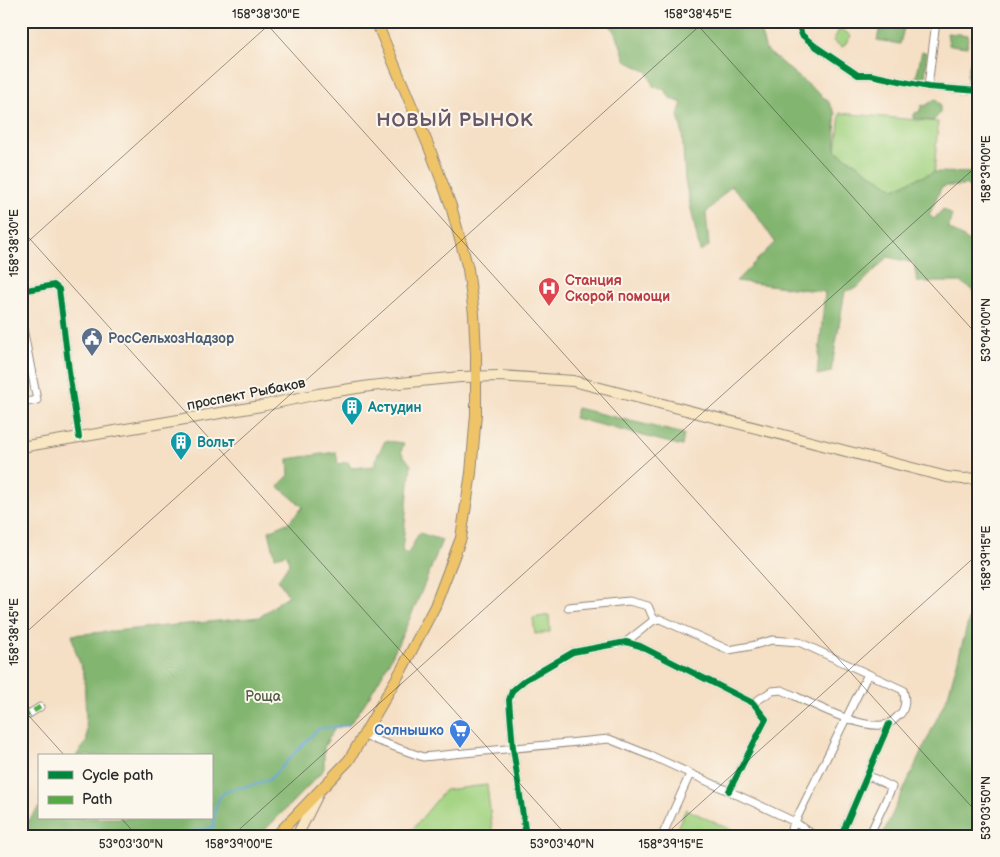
<svg xmlns="http://www.w3.org/2000/svg" width="1000" height="857" viewBox="0 0 1000 857" font-family="'Balsamiq Sans',sans-serif">
<style>
.green{fill:#a3d382;stroke:#677f56}
.forest{fill:#82b570;stroke:#56704e}
.lines{fill:none;stroke-linecap:round;stroke-linejoin:round}
.stream{stroke:#62a4d6;stroke-width:2}
.street-casing{stroke:#908578;stroke-width:9}
.secondary-casing{stroke:#908578;stroke-width:12}
.primary-casing{stroke:#908578;stroke-width:12}
.street{stroke:#fff;stroke-width:7}
.secondary{stroke:#f9e7c3;stroke-width:10}
.primary{stroke:#efc469;stroke-width:10}
.quiet{stroke:#54ab44;stroke-width:5;stroke-dasharray:10 5;stroke-linecap:butt}
.cycleway-casing{stroke:#fbf7ec;stroke-width:9}
.cycleway{stroke:#00873e;stroke-width:6}
.ticks{fill:none;stroke:#2b2b2b;stroke-width:1;stroke-opacity:0.45}
.labels{text-anchor:middle;dominant-baseline:central;stroke-width:4;stroke-linejoin:round;paint-order:stroke}
.health-label{font-size:14px;font-weight:bold;fill:#be3a42;stroke:#fbf7ec;text-anchor:start}
.service-label{font-size:14px;font-weight:bold;fill:#4e5e75;stroke:#fbf7ec;text-anchor:start}
.street-label{font-size:14px;fill:#2b2b2b;stroke:#fbf7ec}
.culture-label{font-size:14px;font-weight:bold;fill:#0d838f;stroke:#fbf7ec;text-anchor:start}
.park-label{font-size:14px;fill:#4f5d45;stroke:#fbf7ec}
.shop-label{font-size:14px;font-weight:bold;fill:#366cbe;stroke:#fbf7ec;text-anchor:end}
.district-label{font-size:19px;font-weight:bold;letter-spacing:1px;fill:#695768;stroke:#fbf7ec}
.neatline{fill:none;stroke:#2b2b2b;stroke-width:2}
.ticks-label{font-size:12px;text-anchor:middle;fill:#2b2b2b}
</style>
<rect width="100%" height="100%" fill="#fbf7ec"/>
<filter id="ink" filterUnits="userSpaceOnUse"><feTurbulence type="fractalNoise" baseFrequency=".02" numOctaves="2"/><feDisplacementMap in="SourceGraphic" scale="10" xChannelSelector="R" yChannelSelector="G"/><feConvolveMatrix kernelMatrix="1 2 1 2 8 2 1 2 1" color-interpolation-filters="sRGB"/></filter>
<filter id="wash" filterUnits="userSpaceOnUse"><feTurbulence type="fractalNoise" baseFrequency=".0096" numOctaves="4" result="noise"/><feDisplacementMap in="SourceGraphic" scale="20" xChannelSelector="R" yChannelSelector="G"/><feGaussianBlur stdDeviation="1.12" result="paint"/><feColorMatrix in="noise" values="0 0 0 0 0 0 0 0 0 0 0 0 0 0 0 0 0 1.4 0 .05"/><feComposite in="paint" operator="in"/></filter>
<g filter="url(#wash)">
<rect width="100%" height="100%" fill="#f5dfc5"/>
<path class="green" d="M 840,28 L 851,36 L 843,47 L 833,41 Z
M 840,113 L 938,122 L 934,174 L 895,189 L 836,151 Z
M 21,347 L 31,394 L 21,396 Z
M 549,615 L 550,632 L 535,634 L 533,618 Z
M 487,785 L 493,836 L 407,836 L 445,790 Z
M 686,809 L 744,836 L 673,836 Z"/>
<path class="forest" d="M 608,21 L 757,21 L 766,50 L 828,101 L 835,113 L 836,151 L 895,189 L 908,182 L 935,172 L 979,173 L 979,196 L 974,195 L 972,189 L 965,184 L 963,186 L 946,186 L 941,188 L 929,215 L 934,219 L 943,209 L 952,215 L 948,228 L 979,248 L 979,295 L 961,282 L 917,282 L 914,263 L 888,257 L 857,288 L 845,291 L 831,372 L 817,375 L 825,292 L 736,281 L 775,242 L 746,200 L 731,186 L 706,213 L 709,246 L 700,252 L 685,180 L 682,131 L 678,115 L 682,103 L 670,98 L 665,90 L 653,86 L 648,72 L 626,61 L 617,36 Z
M 880,27 L 904,28 L 900,44 L 877,40 Z
M 947,33 L 968,35 L 967,47 L 949,45 Z
M 922,51 L 927,53 L 925,80 L 916,78 Z
M 972,55 L 979,56 L 976,79 L 972,87 L 968,87 L 967,75 Z
M 935,99 L 940,104 L 940,113 L 933,121 L 913,118 L 915,113 L 919,112 L 922,105 L 925,106 Z
M 577,408 L 684,434 L 682,446 L 574,418 Z
M 385,441 L 404,443 L 401,452 L 411,465 L 402,551 L 408,554 L 419,533 L 442,540 C 419,599 389,675 349,725 L 335,728 L 324,747 L 324,769 L 317,777 L 259,836 L 21,836 L 21,831 L 39,807 L 39,818 L 211,818 L 211,756 L 76,756 L 87,741 L 84,674 L 75,650 L 72,635 L 260,617 L 288,595 L 278,580 L 289,564 L 287,554 L 275,557 L 269,531 L 289,522 L 303,507 L 278,486 L 289,475 L 288,459 L 336,452 L 338,464 L 348,462 L 351,468 L 375,466 L 375,460 Z
M 979,583 L 979,836 L 882,836 L 948,695 Z"/>
<g class="lines">
<path class="stream" d="M 184,836 L 189,832 L 213,827 L 215,810 L 219,798 L 227,790 L 250,786 L 269,780 L 318,729 L 349,725"/>
</g>
</g>
<g filter="url(#ink)">
<g class="lines">
<g class="street-casing">
<path id="street" d="M 797,21 L 802,35 L 815,46 L 858,75 L 871,75 L 928,87 L 979,91
M 928,87 L 936,21
M 21,291 L 54,285 L 59,289 L 70,379 L 79,437
M 21,403 L 37,400 L 22,323
M 568,607 L 629,601 L 648,606 L 654,620
M 626,642 L 654,620 L 660,619 L 729,650 L 751,646 L 772,640 L 799,642 L 903,690 C 906,699 906,711 897,717 C 894,720 891,723 888,724 C 863,732 807,701 782,690 L 772,691 L 753,703
M 21,719 L 40,707
M 364,736 L 423,757 L 609,739 L 654,757 L 757,804 L 795,822 L 815,836
M 867,775 L 892,787 L 869,836
M 526,836 L 513,748 L 509,700 L 512,691 L 525,680 L 573,652 L 626,642 L 640,646 L 753,703 L 766,719 L 729,791
M 662,836 L 690,774
M 788,836 L 868,674
M 841,836 L 889,724"/>
</g>
<g class="secondary-casing">
<path id="secondary" d="M 21,447 L 261,406 L 318,394 L 370,386 L 460,377 L 500,376 L 573,381 L 616,392 L 947,477 L 963,479 L 979,478
M 297,836 L 318,794"/>
</g>
<g class="primary-casing">
<path id="primary" d="M 276,836 L 349,760 L 402,669 L 435,606 L 461,538 L 471,473 L 476,414 L 476,355 L 474,314 L 468,269 L 451,206 L 429,147 L 376,21"/>
</g>
<use href="#street" class="street"/>
<use href="#secondary" class="secondary"/>
<use href="#primary" class="primary"/>
<path class="quiet" d="M 21,719 L 40,707"/>
<g class="cycleway-casing">
<path id="cycleway" d="M 797,21 L 802,35 L 815,46 L 858,75 L 871,75 L 928,87 L 979,91
M 21,291 L 54,285 L 59,289 L 70,379 L 79,437
M 526,836 L 513,748 L 509,700 L 512,691 L 525,680 L 573,652 L 626,642 L 640,646 L 753,703 L 766,719 L 729,791
M 841,836 L 889,724"/>
</g>
<use href="#cycleway" class="cycleway"/>
</g>
</g>
<path class="ticks" d="M 264,21 L 979,815M 694,21 L 979,337M 21,229 L 567,836M 21,248 L 273,21M 21,637 L 705,21M 21,707 L 65,756M 121,818 L 137,836M 232,836 L 979,164M 664,836 L 979,553"/>
<defs>
<g id="hospital-pin" transform="scale(1.125)"><path d="M0 17L-7.5 6A9.5 9.5 0 1 1 7.5 6Z" fill="#e0444e" stroke="#fbf7ec"/><path d="M-5-5h3v3.5h4V-5h3V5h-3V1.5h-4V5h-3Z" fill="#fff"/></g>
<g id="civic-pin" transform="scale(1.125)"><path d="M0 17L-7.5 6A9.5 9.5 0 1 1 7.5 6Z" fill="#5c6f8a" stroke="#fbf7ec"/><path d="M-.6-6.5H3V-4.5H.6V-3L4-1V1h2V6H-6V1h2V-1L-.6-3ZM-1.2 2.5V6h2.4V2.5Z" fill="#fff"/></g>
<g id="building-pin" transform="scale(1.125)"><path d="M0 17L-7.5 6A9.5 9.5 0 1 1 7.5 6Z" fill="#0f9aa8" stroke="#fbf7ec"/><path d="M-4-6H4V6H1V3H-1V6H-4ZM-2.5-4.3h1.7v1.8h-1.7ZM.8-4.3h1.7v1.8H.8ZM-2.5-1h1.7V.8h-1.7ZM.8-1h1.7V.8H.8Z" fill="#fff"/></g>
<g id="supermarket-pin" transform="scale(1.125)"><path d="M0 17L-7.5 6A9.5 9.5 0 1 1 7.5 6Z" fill="#3f7fe0" stroke="#fbf7ec"/><path d="M-6-5.5h2.5l.6 2H6L4.5 2H-2.5L-4.4-4H-6ZM-1.5 3.2a1.3 1.3 0 1 0 .1 0ZM3 3.2a1.3 1.3 0 1 0 .1 0Z" fill="#fff"/></g>
</defs>
<g fill-rule="evenodd">
<use href="#hospital-pin" x="549" y="288"/>
<use href="#civic-pin" x="92" y="338"/>
<use href="#building-pin" x="352" y="407"/>
<use href="#building-pin" x="181" y="442"/>
<use href="#supermarket-pin" x="460" y="730"/>
</g>
<g class="labels">
<g class="health-label">
<text x="565" y="280">Станция<tspan x="565" dy="16">Скорой помощи</tspan></text>
</g>
<g class="service-label">
<text x="108" y="338">РосСельхозНадзор</text>
</g>
<g class="street-label">
<text transform="translate(246 394) rotate(-11)">проспект Рыбаков</text>
</g>
<g class="culture-label">
<text x="368" y="407">Астудин</text>
<text x="197" y="442">Вольт</text>
</g>
<g class="park-label">
<text x="263" y="696">Роща</text>
</g>
<g class="shop-label">
<text x="444" y="730">Солнышко</text>
</g>
<g class="district-label">
<text x="455" y="120">НОВЫЙ РЫНОК</text>
</g>
</g>
<rect width="1000" height="857" fill="none" stroke="#fbf7ec" stroke-width="55"/>
<rect x="38" y="754" width="175" height="65" fill="#fbf7ec" stroke="#a8a59f"/>
<rect x="48" y="771" width="25" height="8" fill="#00873e" stroke="#a8a59f"/>
<text x="82" y="780" font-size="15" fill="#2b2b2b">Cycle path</text>
<rect x="48" y="796" width="25" height="8" fill="#54ab44" stroke="#a8a59f"/>
<text x="82" y="804" font-size="15" fill="#2b2b2b">Path</text>
<rect x="28" y="28" width="944" height="802" class="neatline"/>
<g class="ticks-label">
<text x="266" y="18">158°38'30"E</text>
<text x="698" y="18">158°38'45"E</text>
<text transform="translate(986 169) rotate(-90)" y="4">158°39'00"E</text>
<text transform="translate(14 243) rotate(-90)" y="4">158°38'30"E</text>
<text transform="translate(986 330) rotate(-90)" y="4">53°04'00"N</text>
<text transform="translate(986 558) rotate(-90)" y="4">158°39'15"E</text>
<text transform="translate(14 632) rotate(-90)" y="4">158°38'45"E</text>
<text transform="translate(986 808) rotate(-90)" y="4">53°03'50"N</text>
<text x="131" y="848">53°03'30"N</text>
<text x="239" y="848">158°39'00"E</text>
<text x="562" y="848">53°03'40"N</text>
<text x="671" y="848">158°39'15"E</text>
</g>
</svg>
